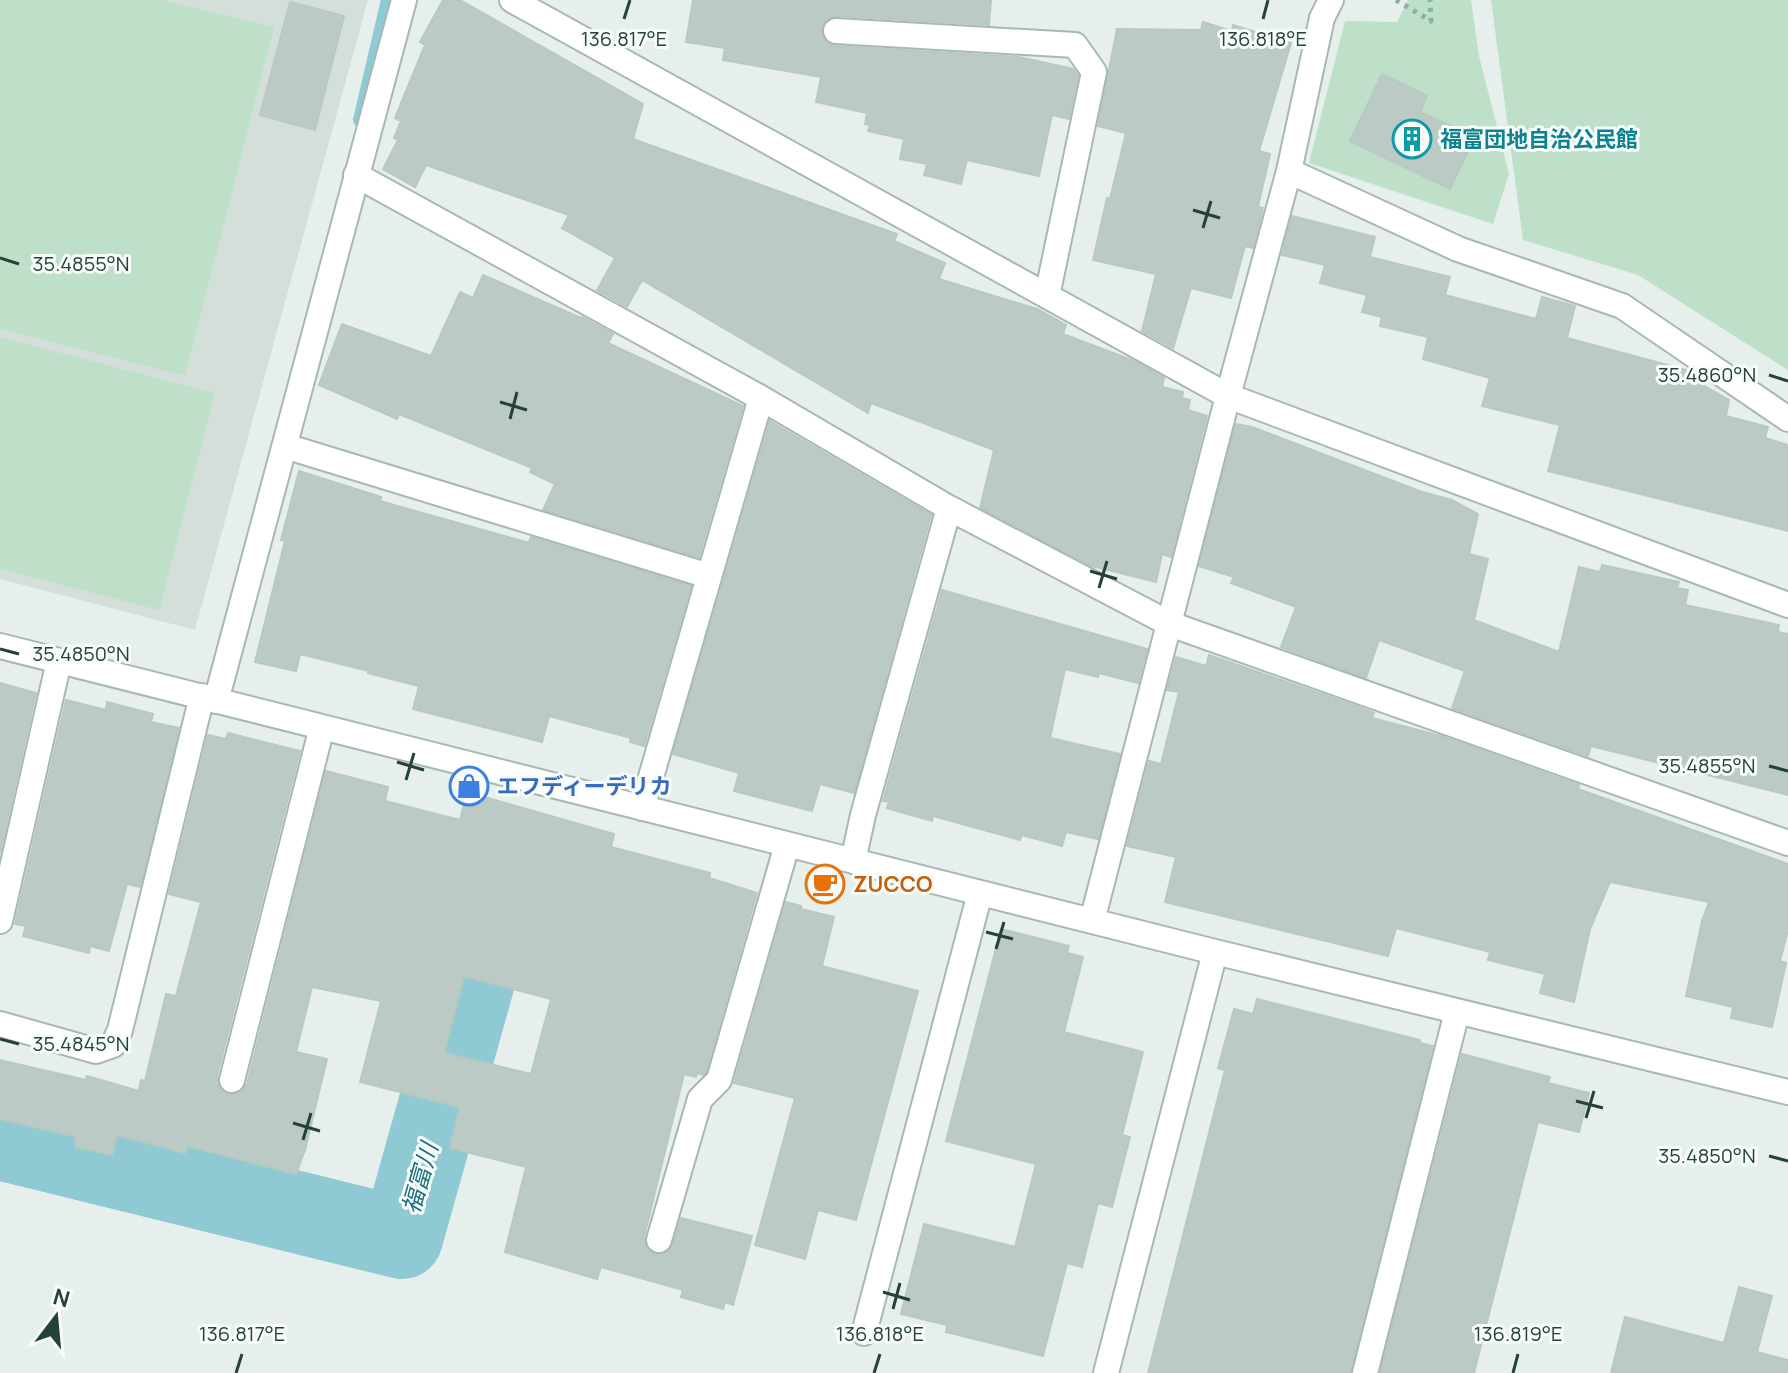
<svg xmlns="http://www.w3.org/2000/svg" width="1788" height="1373" viewBox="0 0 1788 1373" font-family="Manrope,'Noto Sans JP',sans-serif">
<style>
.built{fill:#d4dfda}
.green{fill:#bfe0c8}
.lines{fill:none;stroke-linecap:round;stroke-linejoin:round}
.stream{stroke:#8ec9d4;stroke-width:14}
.river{stroke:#8ec9d4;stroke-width:82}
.building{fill:#bbcac4;stroke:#b8c9c2;stroke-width:2;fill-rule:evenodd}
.minor-casing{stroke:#a8b8b2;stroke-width:28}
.path{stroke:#86b3a5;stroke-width:5;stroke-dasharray:4 6;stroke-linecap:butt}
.minor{stroke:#fff;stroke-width:24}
.ticks{fill:none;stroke:#24423a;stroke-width:3}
.labels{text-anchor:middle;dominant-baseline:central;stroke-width:6;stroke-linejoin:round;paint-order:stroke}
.culture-label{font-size:22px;font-weight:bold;fill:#0d838f;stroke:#f7fbf9;text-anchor:start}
.shop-label{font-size:22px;font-weight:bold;fill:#366cbe;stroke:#f7fbf9;text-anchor:start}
.food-label{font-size:22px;font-weight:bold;fill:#c56008;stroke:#f7fbf9;text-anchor:start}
.water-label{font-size:24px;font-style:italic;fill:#1c6f80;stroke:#f7fbf9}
.ticks-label{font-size:20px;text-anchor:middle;fill:#24423a;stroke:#f7fbf9;stroke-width:6;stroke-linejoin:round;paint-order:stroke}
</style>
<rect width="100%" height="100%" fill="#e6efeb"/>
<path class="built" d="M 0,0 L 368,0 L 195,630 L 0,579 Z"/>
<path class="green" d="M 0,0 L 162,0 L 274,27 L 185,376 L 0,329 Z
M 1408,0 L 1471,0 L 1479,56 L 1509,174 L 1493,224 L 1309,163 L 1345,21 L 1397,22 Z
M 1491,0 L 1788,0 L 1788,370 L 1638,275 L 1523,240 Z
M 0,337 L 215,393 L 159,610 L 0,569 Z"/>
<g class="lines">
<path class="stream" d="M 360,120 L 388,0"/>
<path class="river" d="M 0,1139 L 402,1238 L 505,870"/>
</g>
<path class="building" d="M 443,0 L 460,0 L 643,104 L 633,139 L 897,234 L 894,241 L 945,263 L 939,279 L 1037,309 L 1066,325 L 1063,334 L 1134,361 L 1164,378 L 1162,387 L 1183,392 L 1182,398 L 1190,400 L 1188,410 L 1207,416 L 1171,557 L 1162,554 L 1156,582 L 1092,566 L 980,508 L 994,450 L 871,403 L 868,413 L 642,280 L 627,307 L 597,290 L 615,258 L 562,228 L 569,215 L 426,165 L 415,187 L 383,169 L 398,140 L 394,138 L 401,121 L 395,118 L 425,45 L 420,42 Z
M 693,0 L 991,0 L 989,25 L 837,16 L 824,22 L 821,31 L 827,43 L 835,46 L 1019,57 L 1073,69 L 1078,75 L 1069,119 L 1052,115 L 1039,176 L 967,160 L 961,184 L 924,175 L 927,164 L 900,159 L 904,139 L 868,131 L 870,125 L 865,124 L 867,113 L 816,102 L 821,77 L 723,60 L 725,48 L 686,42 Z
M 290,2 L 344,16 L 315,130 L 260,115 Z
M 1203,22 L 1232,31 L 1233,25 L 1291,43 L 1259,151 L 1270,154 L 1258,207 L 1263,208 L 1253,248 L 1245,246 L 1231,298 L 1191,288 L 1173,348 L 1142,331 L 1156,274 L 1093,260 L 1107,198 L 1110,199 L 1126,133 L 1098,126 L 1117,29 L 1201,30 Z
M 1382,74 L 1427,96 L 1420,112 L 1475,137 L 1450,189 L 1350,141 Z
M 1292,216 L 1375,237 L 1370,257 L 1450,277 L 1445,295 L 1536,319 L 1542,297 L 1575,306 L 1567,338 L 1690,371 L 1689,377 L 1729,400 L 1726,416 L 1768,427 L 1765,438 L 1788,445 L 1788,531 L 1548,471 L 1560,425 L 1482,406 L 1490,378 L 1423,359 L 1428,337 L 1380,326 L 1382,317 L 1362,312 L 1367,295 L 1320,283 L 1325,265 L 1282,255 Z
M 483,275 L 581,318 L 582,317 L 613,334 L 608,343 L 743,406 L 699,557 L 543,510 L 555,484 L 530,472 L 532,468 L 399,414 L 397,419 L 319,385 L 342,324 L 431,356 L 460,292 L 473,298 Z
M 770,421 L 931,515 L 854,793 L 820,784 L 812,811 L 734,791 L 739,773 L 673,754 Z
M 1236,424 L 1252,427 L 1422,492 L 1452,500 L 1478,514 L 1469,554 L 1488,559 L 1474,620 L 1559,652 L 1579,567 L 1600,572 L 1602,565 L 1679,582 L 1677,588 L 1688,590 L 1685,605 L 1779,625 L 1778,632 L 1788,634 L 1788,795 L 1591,746 L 1588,756 L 1452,708 L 1465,671 L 1379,640 L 1366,678 L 1281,647 L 1296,607 L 1231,583 L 1234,577 L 1199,566 Z
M 299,471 L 381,497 L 380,501 L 529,543 L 531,537 L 691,586 L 644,746 L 630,742 L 631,738 L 549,716 L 542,742 L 413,709 L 419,686 L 368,673 L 369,671 L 300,654 L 296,671 L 255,662 L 285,541 L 281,540 Z
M 942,590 L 1147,649 L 1138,683 L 1099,673 L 1098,677 L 1065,669 L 1050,738 L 1120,754 L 1098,839 L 1066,832 L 1062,846 L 1022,835 L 1020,840 L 933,816 L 932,821 L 887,808 L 889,802 L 883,801 Z
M 1209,655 L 1356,706 L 1374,713 L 1372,718 L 1441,736 L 1579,785 L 1578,789 L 1788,864 L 1788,930 L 1780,961 L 1786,963 L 1772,1027 L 1731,1018 L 1733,1007 L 1686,996 L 1702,921 L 1709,902 L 1610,882 L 1590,929 L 1574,1002 L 1540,993 L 1545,974 L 1488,960 L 1490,952 L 1396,928 L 1388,956 L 1165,902 L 1176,857 L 1127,846 L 1149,761 L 1161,764 L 1179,692 L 1167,690 L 1176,657 L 1206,666 Z
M 0,683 L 36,693 L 0,853 Z
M 66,700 L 106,710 L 107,702 L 153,714 L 151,722 L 179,728 L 140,887 L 127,884 L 109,951 L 90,946 L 89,953 L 23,936 L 26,926 L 15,924 Z
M 228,733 L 300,751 L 217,1076 L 218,1085 L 228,1094 L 237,1094 L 247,1084 L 326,771 L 388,787 L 385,801 L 460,820 L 467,792 L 614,834 L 611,847 L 710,873 L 709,878 L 757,893 L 706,1072 L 703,1075 L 697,1073 L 696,1077 L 684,1074 L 644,1237 L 649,1251 L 656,1255 L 663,1254 L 673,1245 L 681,1218 L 752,1236 L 733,1305 L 725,1302 L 723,1309 L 681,1297 L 683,1290 L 601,1267 L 597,1279 L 505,1252 L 526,1167 L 450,1148 L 460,1107 L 360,1082 L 381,1001 L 312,987 L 296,1052 L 327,1059 L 305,1150 L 296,1174 L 187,1146 L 185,1153 L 117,1135 L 112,1155 L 75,1147 L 77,1137 L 0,1119 L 0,1060 L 86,1080 L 87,1076 L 139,1091 L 141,1080 L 145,1081 L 166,994 L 176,996 L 201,902 L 169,894 L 208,735 L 226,739 ZM 464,976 L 551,999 L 531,1074 L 444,1053 Z
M 786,902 L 801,906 L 801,909 L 834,917 L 822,966 L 918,991 L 856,1220 L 818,1210 L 805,1259 L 755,1245 L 795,1098 L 734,1083 Z
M 1001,929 L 1069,946 L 1067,953 L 1083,957 L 1064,1032 L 1143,1052 L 1122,1135 L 1130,1137 L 1112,1207 L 1098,1203 L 1082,1267 L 1067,1263 L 1043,1356 L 946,1332 L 947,1325 L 901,1314 L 924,1224 L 1015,1247 L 1036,1164 L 946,1141 Z
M 1257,999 L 1420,1040 L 1420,1043 L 1433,1046 L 1350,1373 L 1148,1373 L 1225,1070 L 1218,1068 L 1234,1009 L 1253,1014 Z
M 1462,1054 L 1550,1077 L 1548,1083 L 1589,1093 L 1579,1132 L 1538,1122 L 1474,1373 L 1380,1373 Z
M 1739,1287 L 1772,1296 L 1757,1352 L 1788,1360 L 1788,1373 L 1611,1373 L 1625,1317 L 1724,1343 Z"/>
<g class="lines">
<g class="minor-casing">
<path id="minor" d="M 512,0 L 1228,396 L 1788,605
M 836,31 L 1075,45 L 1094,72 L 1047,296
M 1289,171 L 1458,249 L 1622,306 L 1788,419
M 356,175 L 761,398 L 949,508 L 1170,624 L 1788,843
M 285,446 L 709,576
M 0,646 L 1215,952 L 1788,1092
M 216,701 L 404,0
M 642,808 L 761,398
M 853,861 L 863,815 L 949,508
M 0,921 L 59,661
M 1092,921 L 1228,396 L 1289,171 L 1322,18 L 1331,0
M 0,1024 L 96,1051 L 113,1045 L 120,1030 L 202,696
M 232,1080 L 322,727
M 659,1240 L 700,1099 L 719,1080 L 787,845
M 864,1333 L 980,893
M 1106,1373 L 1215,952
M 1365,1373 L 1457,1012"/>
</g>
<path class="path" d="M 1396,0 L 1431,21 L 1430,0"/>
<use href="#minor" class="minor"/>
</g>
<path class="ticks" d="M 624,19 L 630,0M 1263,19 L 1268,0M 1193,210 L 1220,218M 1203,228 L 1211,201M 0,258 L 19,264M 1769,375 L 1788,381M 500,402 L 527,410M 510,419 L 517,392M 1090,571 L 1117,579M 1099,588 L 1107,561M 0,649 L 19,654M 397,762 L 424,770M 1769,766 L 1788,771M 406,780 L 414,753M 986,932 L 1013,939M 996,949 L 1004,922M 0,1039 L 19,1044M 1576,1101 L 1603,1108M 1586,1118 L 1594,1091M 293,1123 L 320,1131M 303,1140 L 311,1113M 1769,1156 L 1788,1161M 883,1292 L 910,1300M 893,1309 L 900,1283M 236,1373 L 242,1354M 874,1373 L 880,1354M 1513,1373 L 1518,1354"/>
<defs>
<g id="building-ring" transform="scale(2)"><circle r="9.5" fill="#f7fbf9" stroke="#0f9aa8" stroke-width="1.5"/><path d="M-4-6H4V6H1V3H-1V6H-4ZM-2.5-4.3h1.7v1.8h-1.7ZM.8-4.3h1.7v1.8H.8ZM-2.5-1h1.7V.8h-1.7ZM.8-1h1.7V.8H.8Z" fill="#0f9aa8"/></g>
<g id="shop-ring" transform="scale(2)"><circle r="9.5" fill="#f7fbf9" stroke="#3f7fe0" stroke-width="1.5"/><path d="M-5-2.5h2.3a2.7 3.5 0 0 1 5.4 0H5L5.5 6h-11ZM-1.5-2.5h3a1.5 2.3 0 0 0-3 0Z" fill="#3f7fe0"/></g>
<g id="cafe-ring" transform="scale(2)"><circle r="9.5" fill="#f7fbf9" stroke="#e8710a" stroke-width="1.5"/><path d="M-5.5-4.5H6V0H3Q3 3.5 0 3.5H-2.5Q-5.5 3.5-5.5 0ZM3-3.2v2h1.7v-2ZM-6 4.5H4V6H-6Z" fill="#e8710a"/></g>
</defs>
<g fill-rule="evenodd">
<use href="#building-ring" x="1412" y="139"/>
<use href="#shop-ring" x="469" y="786"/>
<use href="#cafe-ring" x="825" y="884"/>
</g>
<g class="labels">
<g class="culture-label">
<text x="1440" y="139">福富団地自治公民館</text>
</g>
<g class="shop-label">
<text x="497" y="786">エフディーデリカ</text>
</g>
<g class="food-label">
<text x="853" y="884">ZUCCO</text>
</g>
<g class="water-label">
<text transform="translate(419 1178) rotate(-74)">福富川</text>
</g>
</g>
<g class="ticks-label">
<text x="624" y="46">136.817°E</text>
<text x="1263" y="46">136.818°E</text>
<text x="81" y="271">35.4855°N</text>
<text x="1707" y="382">35.4860°N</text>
<text x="81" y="661">35.4850°N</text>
<text x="1707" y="773">35.4855°N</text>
<text x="81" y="1051">35.4845°N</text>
<text x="1707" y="1163">35.4850°N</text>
<text x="242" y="1341">136.817°E</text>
<text x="880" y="1341">136.818°E</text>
<text x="1518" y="1341">136.819°E</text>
</g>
<g transform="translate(56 1317) rotate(16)" stroke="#f7fbf9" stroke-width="6" paint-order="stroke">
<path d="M0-6L14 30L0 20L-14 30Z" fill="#24423a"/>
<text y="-12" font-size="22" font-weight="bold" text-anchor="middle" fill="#24423a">N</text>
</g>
</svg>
